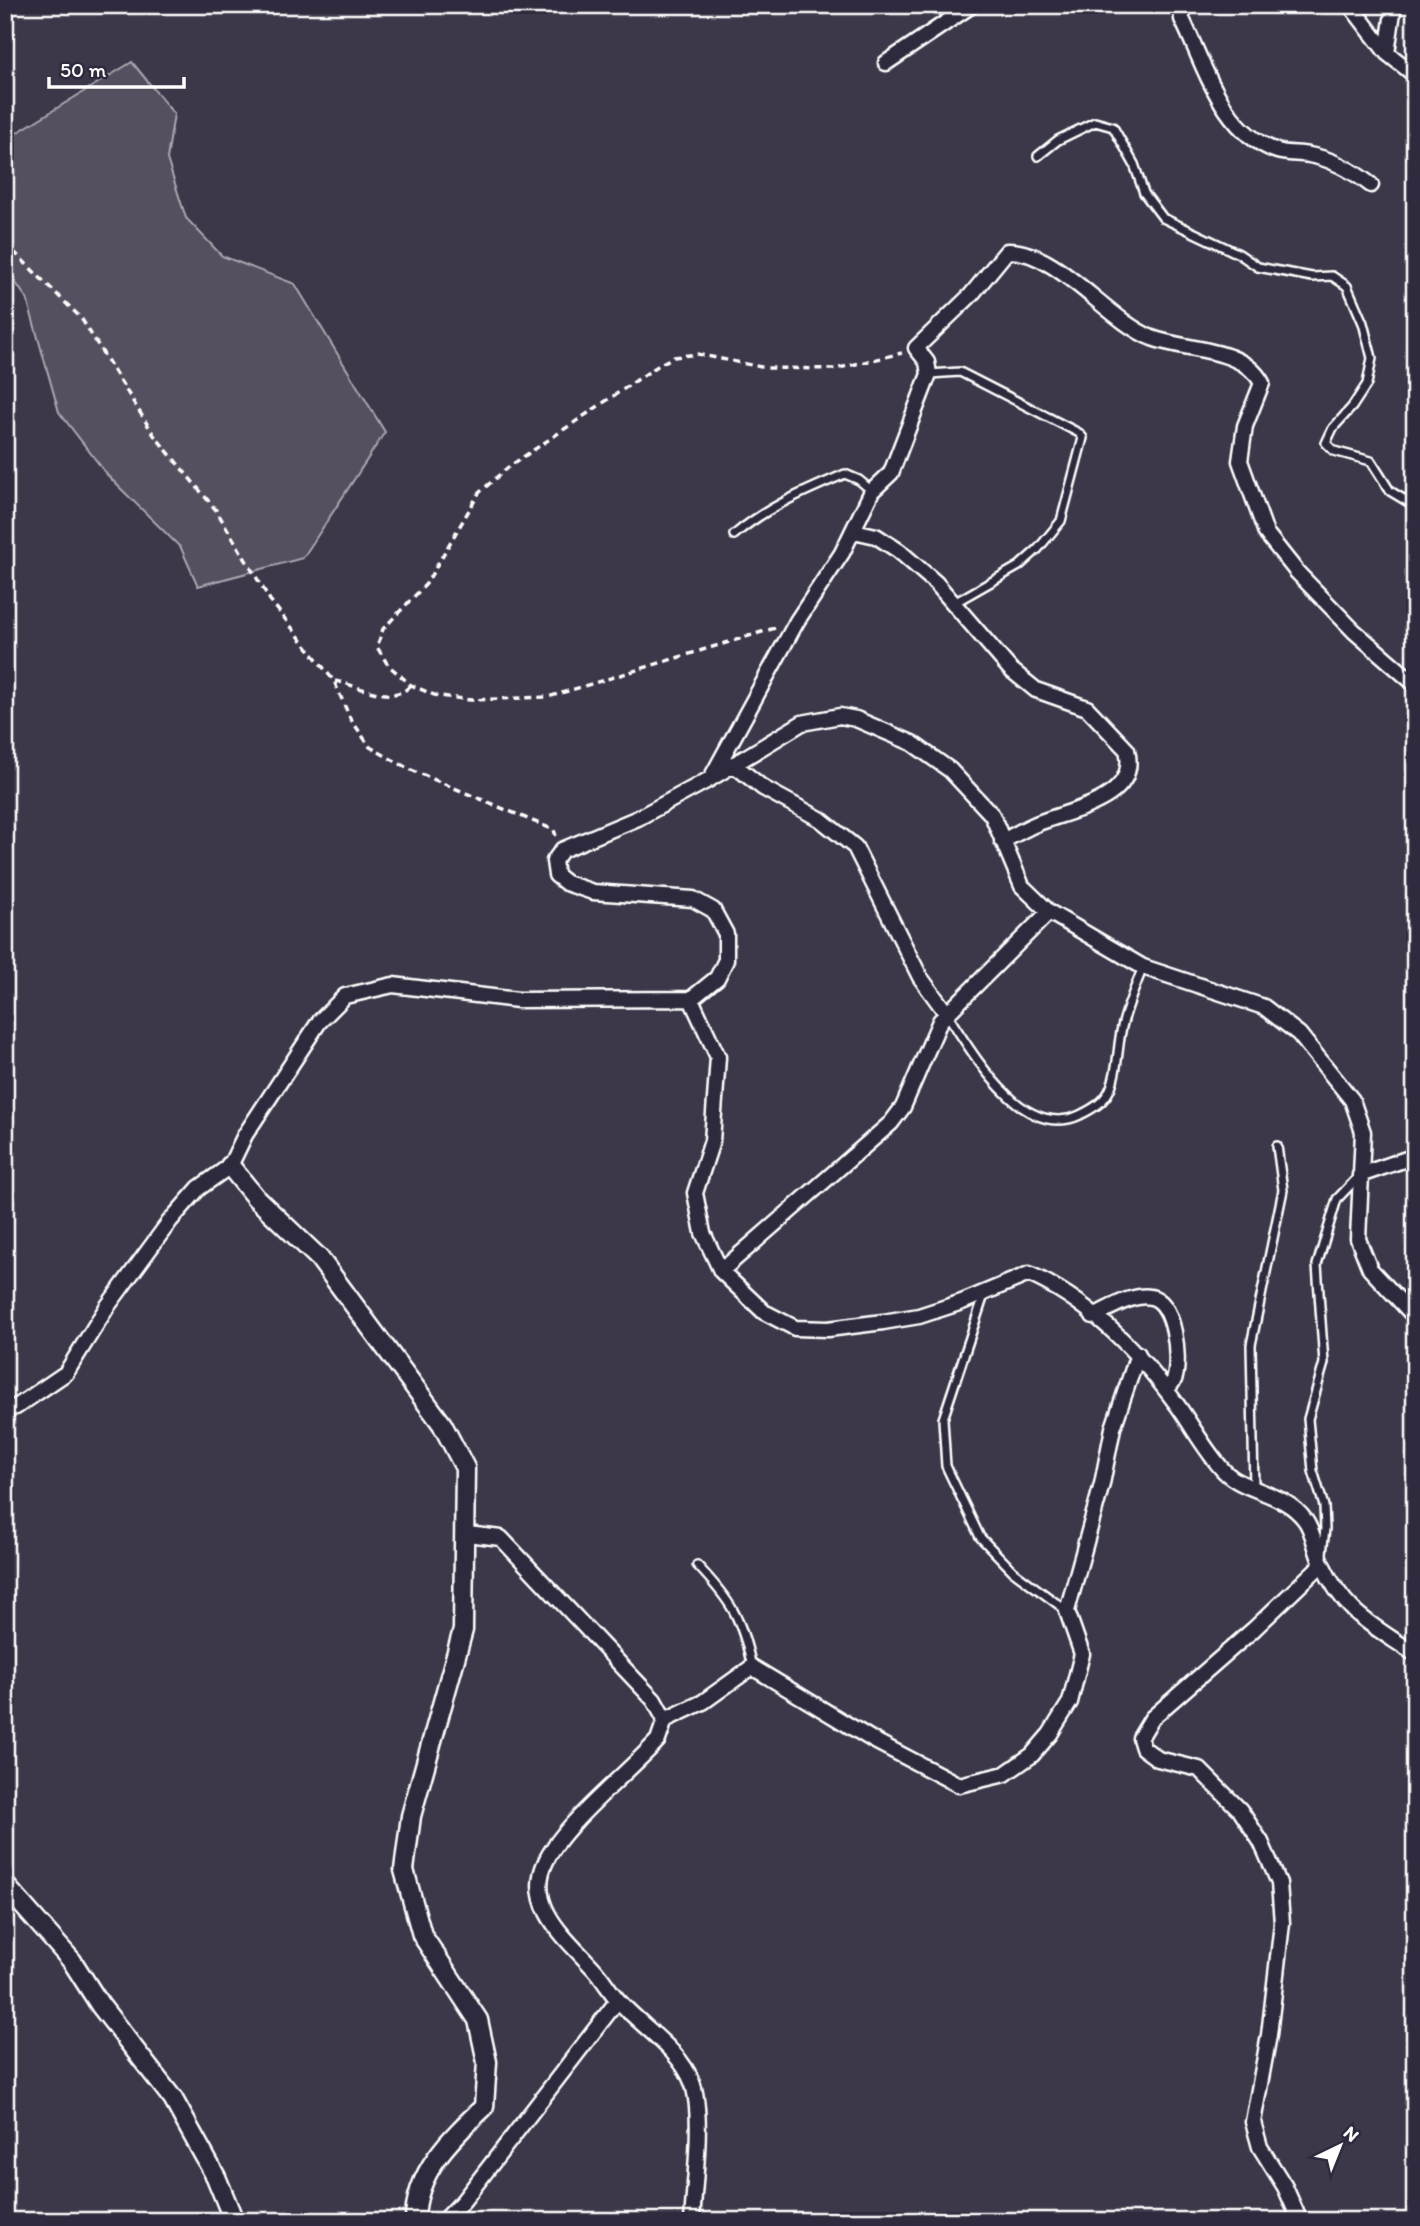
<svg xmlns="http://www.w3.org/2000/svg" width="1420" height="2226" viewBox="0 0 1420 2226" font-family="Itim,sans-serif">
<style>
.green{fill:#555060;stroke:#aaa8b0;stroke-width:2}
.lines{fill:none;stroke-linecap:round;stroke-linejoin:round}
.service-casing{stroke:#fff;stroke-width:12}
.minor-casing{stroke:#fff;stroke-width:19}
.tertiary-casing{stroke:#fff;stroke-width:23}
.path{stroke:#fff;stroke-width:3.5;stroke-dasharray:7 5;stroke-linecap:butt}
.service{stroke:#2f2a3d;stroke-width:7}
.minor{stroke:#2f2a3d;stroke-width:14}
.tertiary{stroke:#2f2a3d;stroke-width:18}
</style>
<rect width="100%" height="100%" fill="#3c3749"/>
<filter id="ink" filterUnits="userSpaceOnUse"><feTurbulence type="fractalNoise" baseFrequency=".0143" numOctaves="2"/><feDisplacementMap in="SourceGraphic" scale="14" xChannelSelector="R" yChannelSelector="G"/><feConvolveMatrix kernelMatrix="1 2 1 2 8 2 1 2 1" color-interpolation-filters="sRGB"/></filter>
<g filter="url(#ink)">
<path class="green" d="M 132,62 L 174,114 L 167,159 L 186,218 L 222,256 L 295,284 L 385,432 L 303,558 L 198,586 L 181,548 L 109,477 L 59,412 L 27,299 L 5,267 L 5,140 Z"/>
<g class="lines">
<g class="service-casing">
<path id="service" d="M 1038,156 L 1058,140 L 1095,122 L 1113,127 L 1134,164 L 1144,193 L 1163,218 L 1239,254 L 1258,267 L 1312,277 L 1332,276 L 1347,286 L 1363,323 L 1372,358 L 1367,384 L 1352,407 L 1333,428 L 1326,443 L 1334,451 L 1371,461 L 1390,491 L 1415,506
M 929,374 L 960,372 L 1079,433 L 1083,438 L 1061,521 L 1038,549 L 1019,566 L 954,603
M 734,535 C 767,507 805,491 845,474 L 859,480 L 872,491
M 947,1014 C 973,1054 1023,1142 1080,1115 C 1094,1108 1105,1102 1111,1087 C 1119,1067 1117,1044 1123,1023 C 1128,1004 1136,985 1143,967
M 984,1295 L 943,1419 L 946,1466 L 980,1537 L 1013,1571 L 1067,1611
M 1254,1487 L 1251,1345 L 1283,1190 L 1277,1146
M 1322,1553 L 1325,1529 L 1324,1506 L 1313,1471 L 1308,1419 L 1324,1363 L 1317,1265 L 1337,1199 L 1360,1175
M 697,1565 C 732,1602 741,1617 752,1667"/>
</g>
<g class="minor-casing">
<path id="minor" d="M 1181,5 L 1182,19 C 1205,66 1222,132 1277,151 C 1286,154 1299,153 1309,155 C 1333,159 1353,171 1371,185
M 1350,5 L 1387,53 L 1415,75
M 1387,53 L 1394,5
M 886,63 L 972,5
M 854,531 L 876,536 L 899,551 L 936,583 L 1010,669 L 1036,690 L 1087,708 L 1127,750 C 1140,801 1068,810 1036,824 C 1024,829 1013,836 1002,841
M 733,764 L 763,788 L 820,819 L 855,847 L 920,977 L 947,1014
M 711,778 L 797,621 L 842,553 L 872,491 L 891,473 L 929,374 L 927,362 L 916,348 L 971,295 L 1007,251 C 1056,249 1107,320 1152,338 C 1187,351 1243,347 1262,383 L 1245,426 L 1240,461 L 1266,533 L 1297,572 L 1354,631 L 1415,684
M 691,999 L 718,1057 L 712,1141 L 695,1193 L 703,1233 L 721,1271 L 764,1312 L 795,1328 L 828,1329 L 883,1322 L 919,1316 L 962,1302 L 1029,1274 C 1090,1301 1139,1352 1178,1406 C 1193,1427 1206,1452 1224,1471 C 1245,1493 1284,1491 1305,1520 C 1314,1532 1315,1550 1322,1564 C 1346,1615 1371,1624 1415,1654
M 1360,1175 L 1415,1156
M 721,1271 L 891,1123 L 903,1107 L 940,1021 L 1049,912
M 1093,1316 C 1109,1309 1133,1293 1151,1297 C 1175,1302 1180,1357 1175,1377 C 1174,1382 1169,1387 1166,1390
M 5,1409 L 16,1407 L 66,1373 L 107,1307 L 170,1221 L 199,1188 L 230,1166 L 245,1135 L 319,1022 L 345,996 L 393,985 L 518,1000 L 691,999 L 717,978 L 726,960 L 726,934 L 713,910 L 693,899 L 593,892 L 566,883 L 556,875 L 554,861 L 562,850 L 638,818 L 710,779 L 802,723 L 840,716 L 856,719 L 912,743 L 950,770 L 992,815 L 1022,886 L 1049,912 L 1143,967 L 1264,1007 L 1299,1034 L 1352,1100 L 1363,1132 L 1358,1239 L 1370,1269 L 1415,1317
M 467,1534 L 501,1538 L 654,1700 L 665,1720
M 444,2221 L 463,2201 L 618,2000
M 692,2221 C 694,2186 704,2113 692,2082 C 679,2048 640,2026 617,1999 C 609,1990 603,1979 594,1969 C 568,1940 524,1906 546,1861 C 563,1824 628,1773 658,1740 L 665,1720 L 703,1702 L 752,1667 L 873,1740 L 959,1785 L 1005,1774 L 1032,1755 L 1050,1734 L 1070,1702 L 1082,1654 L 1067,1611 L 1102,1484 L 1113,1428 L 1138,1354
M 1300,2221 L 1285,2187 L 1260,2147 L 1253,2122 L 1269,2035 L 1282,1923 L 1279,1883 L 1261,1842 L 1240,1810 L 1199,1769 L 1158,1759 L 1143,1748 L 1140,1738 L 1152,1718 L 1254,1629 L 1322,1564"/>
</g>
<g class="tertiary-casing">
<path id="tertiary" d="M 230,1166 L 256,1198 L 319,1258 L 442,1424 L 465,1468 L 463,1630 L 411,1816 L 404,1870 L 422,1935 L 478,2020 L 487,2062 L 484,2107 C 451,2138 415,2172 415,2221
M 5,1885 L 72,1961 L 100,2005 L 173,2099 L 216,2177 L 234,2221"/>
</g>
<path class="path" d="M 5,243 L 81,318 L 154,435 L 216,510 L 270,600 L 334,681 L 350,718 L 370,747 L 409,769 L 554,830 L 556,836
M 775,628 L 548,697 L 470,700 L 434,695 L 411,685 L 388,665 L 377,647 L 383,629 L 426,584 L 479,493 L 507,468 L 662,363 L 674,357 L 697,354 L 766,368 L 835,369 L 902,353
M 335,681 C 358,685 393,706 411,685"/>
<use href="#service" class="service"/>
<use href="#minor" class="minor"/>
<use href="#tertiary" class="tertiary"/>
</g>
</g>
<rect width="1420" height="2226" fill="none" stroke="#2f2a3d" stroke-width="28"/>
<rect x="14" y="14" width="1392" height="2198" fill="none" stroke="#fff" stroke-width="2.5" filter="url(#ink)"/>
<g transform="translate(1340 2146) rotate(43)" stroke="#2f2a3d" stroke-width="5" paint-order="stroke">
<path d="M0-5L12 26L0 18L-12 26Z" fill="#ffffff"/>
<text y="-10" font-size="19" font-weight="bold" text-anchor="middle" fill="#ffffff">N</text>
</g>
<path d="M49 77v10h135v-10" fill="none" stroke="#ffffff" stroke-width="3.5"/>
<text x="60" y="77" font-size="21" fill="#ffffff" stroke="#2f2a3d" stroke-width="5" paint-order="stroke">50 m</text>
</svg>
